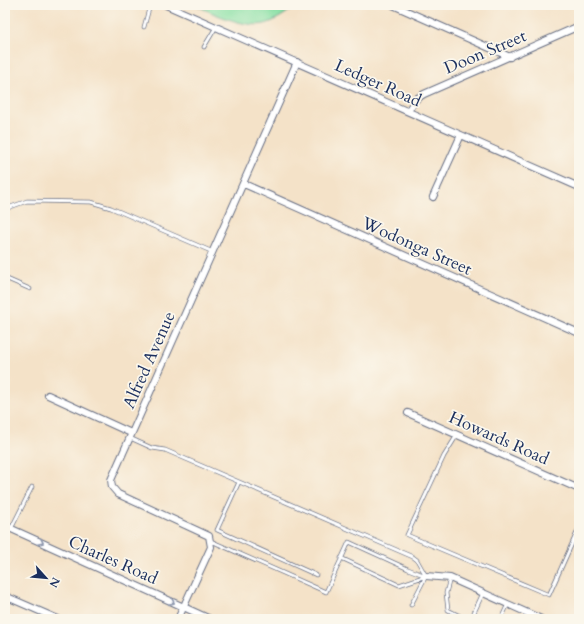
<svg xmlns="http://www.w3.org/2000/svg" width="584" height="624" viewBox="0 0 584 624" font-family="Cardo,serif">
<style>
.green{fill:#88e0a4;stroke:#528881}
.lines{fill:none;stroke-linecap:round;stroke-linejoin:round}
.lane-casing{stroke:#676e83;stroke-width:4.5}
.street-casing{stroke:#676e83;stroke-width:8}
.lane{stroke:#fff;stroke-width:3}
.street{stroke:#fff;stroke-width:6}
.oneway{stroke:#8d97ae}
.labels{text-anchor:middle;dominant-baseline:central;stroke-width:3.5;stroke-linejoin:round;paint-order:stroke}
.street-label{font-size:17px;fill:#1b2f5e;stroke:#fbf7ec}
</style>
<rect width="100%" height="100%" fill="#fbf7ec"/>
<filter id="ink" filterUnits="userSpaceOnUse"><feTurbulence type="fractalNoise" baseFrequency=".025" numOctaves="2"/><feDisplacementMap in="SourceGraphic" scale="8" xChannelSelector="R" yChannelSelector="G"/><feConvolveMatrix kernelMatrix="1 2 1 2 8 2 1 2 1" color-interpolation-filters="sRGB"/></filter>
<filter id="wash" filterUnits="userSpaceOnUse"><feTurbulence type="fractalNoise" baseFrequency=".012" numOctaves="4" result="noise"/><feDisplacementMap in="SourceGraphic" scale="16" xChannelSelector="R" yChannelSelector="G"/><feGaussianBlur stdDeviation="0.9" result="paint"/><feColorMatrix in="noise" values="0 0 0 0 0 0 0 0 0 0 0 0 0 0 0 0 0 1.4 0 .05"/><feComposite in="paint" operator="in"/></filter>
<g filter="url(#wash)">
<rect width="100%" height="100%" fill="#f4e2c8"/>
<path class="green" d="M 196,5 L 298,5 C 289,11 279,19 268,23 C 249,30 213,14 196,5 Z"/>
</g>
<g filter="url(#ink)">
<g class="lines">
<g class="lane-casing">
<path id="lane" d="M 144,27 L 150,5
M 204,47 L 216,27
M 5,209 L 27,201 L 91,202 L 111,208 L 213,252
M 5,278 L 30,289
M 457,435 L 444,456 L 407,535 L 549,595 L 579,528
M 130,438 L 152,448 L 165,450 L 413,557 L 417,560 L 426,576
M 239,482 L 217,530 L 316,575
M 11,529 L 32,487
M 211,541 L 326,592 L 349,542 L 408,569 L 426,576
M 341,558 L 399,585 L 426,576
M 450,578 L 446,593 L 448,610 L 466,619
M 411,605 L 426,576
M 471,619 L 483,593
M 501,619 L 508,604"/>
</g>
<g class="street-casing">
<path id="street" d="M 166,5 L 579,187
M 393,5 L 510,57
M 408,111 L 416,99 L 424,94 L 579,26
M 244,184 L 579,333
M 433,197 L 461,135
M 48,395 L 131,433
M 408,413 L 579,489
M 5,526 L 210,619
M 426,576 L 450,578 L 541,619
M 5,596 L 58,619
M 178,619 L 211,547 L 209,536 L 118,494 L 112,487 L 111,480 L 297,62"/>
</g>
<use href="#lane" class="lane"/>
<use href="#street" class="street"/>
</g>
<defs><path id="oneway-chevron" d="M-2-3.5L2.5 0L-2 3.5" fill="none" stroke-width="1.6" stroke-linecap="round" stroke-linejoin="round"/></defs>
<g class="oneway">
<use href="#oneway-chevron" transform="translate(41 542) rotate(24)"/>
<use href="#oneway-chevron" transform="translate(172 602) rotate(24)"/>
</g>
</g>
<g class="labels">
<g class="street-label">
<text transform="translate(485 52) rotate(-23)">Doon Street</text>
<text transform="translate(378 83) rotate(24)">Ledger Road</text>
<text transform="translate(417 246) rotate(24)">Wodonga Street</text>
<text transform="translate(149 360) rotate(-66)">Alfred Avenue</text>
<text transform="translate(499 438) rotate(24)">Howards Road</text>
<text transform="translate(113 560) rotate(24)">Charles Road</text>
</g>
</g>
<rect width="584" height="624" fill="none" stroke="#fbf7ec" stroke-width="20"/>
<g transform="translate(46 578) rotate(117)" stroke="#fbf7ec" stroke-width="3" paint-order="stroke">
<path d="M0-3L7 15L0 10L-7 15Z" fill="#1b2f5e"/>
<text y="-6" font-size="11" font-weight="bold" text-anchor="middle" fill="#1b2f5e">N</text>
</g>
</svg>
